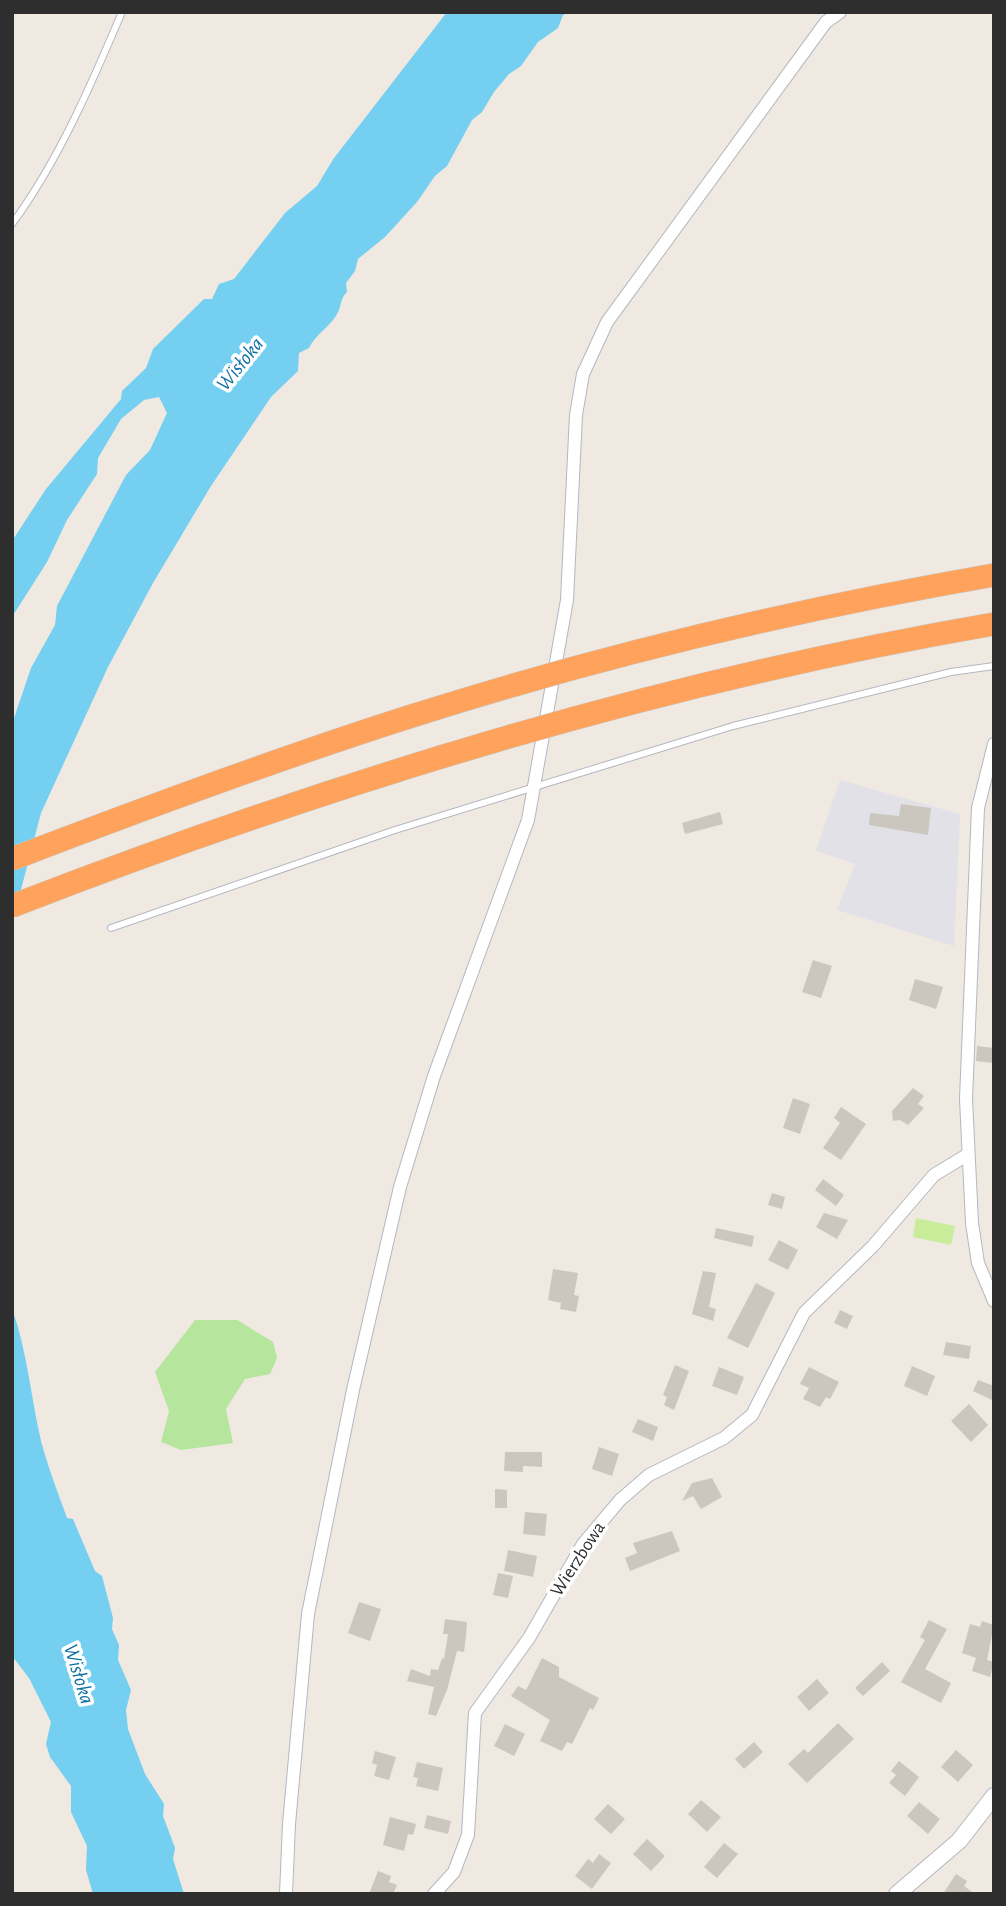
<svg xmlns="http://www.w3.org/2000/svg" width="1006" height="1906" viewBox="0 0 1006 1906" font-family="'Alegreya Sans',sans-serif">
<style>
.industrial{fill:#e3e1e8}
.green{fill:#b6e59e}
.pitch{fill:#c9ec9a}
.water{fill:#75cff0}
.building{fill:#cbc7bf}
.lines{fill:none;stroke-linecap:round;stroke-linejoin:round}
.service-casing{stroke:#b4b7c1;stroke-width:8}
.minor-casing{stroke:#b4b7c1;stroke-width:14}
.tertiary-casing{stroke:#b4b7c1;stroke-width:18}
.service{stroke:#fff;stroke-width:6}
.minor{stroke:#fff;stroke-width:12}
.tertiary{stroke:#fff;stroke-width:16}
.motorway-bridge-casing{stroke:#c9c9c9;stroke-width:24;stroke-linecap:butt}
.motorway-bridge{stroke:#ffa35c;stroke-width:23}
.labels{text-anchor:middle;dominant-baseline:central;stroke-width:7;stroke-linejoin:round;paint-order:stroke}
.street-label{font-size:19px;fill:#2e2e2e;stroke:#fff}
.water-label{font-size:21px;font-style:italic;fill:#0d6fa3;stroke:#fff}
</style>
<rect width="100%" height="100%" fill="#efe9e1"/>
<path class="industrial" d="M 840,780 L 960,814 L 954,946 L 837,910 L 855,864 L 816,851 Z"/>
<path class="green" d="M 195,1320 L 237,1320 L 273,1342 L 277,1358 L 270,1374 L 245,1379 L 226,1409 L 233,1443 L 181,1450 L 161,1442 L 169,1411 L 155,1372 Z"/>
<path class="pitch" d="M 916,1218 L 955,1226 L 951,1245 L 913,1237 Z"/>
<path class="water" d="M 447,12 L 570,12 L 563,15 L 558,28 L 538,42 L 521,66 L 509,74 L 494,92 L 482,112 L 472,120 L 447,166 L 435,176 L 417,202 L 385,237 L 358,259 L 355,271 L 346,283 L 347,292 C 340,299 342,304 338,312 C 331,327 316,333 309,348 L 299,353 L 298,371 L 271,397 L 211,486 L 153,583 L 108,667 L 41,813 L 12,924 L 12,724 L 31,668 L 55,625 L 57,606 L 126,475 L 150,450 L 167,413 L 159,397 L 144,400 L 121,419 L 98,458 L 97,474 L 67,520 L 47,562 L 12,617 L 12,541 L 46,489 L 121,399 L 122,391 L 146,368 L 153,349 L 204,299 L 212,299 L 219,284 L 234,279 L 285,213 L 317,186 L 334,158 Z
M 12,1308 C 27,1351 31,1397 41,1441 C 48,1467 58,1493 67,1518 L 73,1519 L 95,1571 L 102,1576 L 113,1618 L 112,1629 L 119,1645 L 118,1660 L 131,1690 L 126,1710 L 128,1729 L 145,1774 L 164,1804 L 163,1816 L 175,1848 L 173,1859 L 184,1894 L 93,1894 L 86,1870 L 87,1846 L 71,1812 L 71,1786 L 50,1757 L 46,1744 L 51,1722 L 29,1678 L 12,1656 Z"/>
<path class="building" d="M 901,804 L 931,808 L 928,835 L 869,825 L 870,813 L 899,816 Z
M 720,812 L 723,824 L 685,834 L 682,823 Z
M 813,960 L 832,966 L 821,998 L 802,992 Z
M 915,979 L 943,987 L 936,1009 L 909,1000 Z
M 977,1046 L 994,1048 L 994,1063 L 976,1061 Z
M 913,1088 L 924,1096 L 918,1104 L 924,1108 L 908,1125 L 900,1120 L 893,1121 L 892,1111 Z
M 793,1098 L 810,1104 L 800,1134 L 783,1128 Z
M 841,1107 L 866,1124 L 841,1160 L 823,1148 L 840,1123 L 834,1118 Z
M 823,1179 L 844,1195 L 836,1206 L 815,1190 Z
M 772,1193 L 785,1197 L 782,1209 L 768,1205 Z
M 824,1213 L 848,1220 L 837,1239 L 816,1227 Z
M 716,1228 L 754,1236 L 752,1247 L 714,1238 Z
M 779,1240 L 798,1250 L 788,1270 L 768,1260 Z
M 553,1269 L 578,1273 L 574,1295 L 579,1296 L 576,1312 L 560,1309 L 561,1303 L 548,1300 Z
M 703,1271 L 716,1273 L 709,1307 L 716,1309 L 713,1321 L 692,1314 Z
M 756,1283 L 775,1293 L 748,1348 L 727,1338 Z
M 840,1310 L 853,1316 L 847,1329 L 834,1323 Z
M 946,1342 L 971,1346 L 969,1359 L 943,1355 Z
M 675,1365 L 689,1371 L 674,1410 L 664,1405 L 667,1397 L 663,1395 Z
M 912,1366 L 935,1376 L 927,1396 L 904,1386 Z
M 719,1367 L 744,1377 L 737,1395 L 712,1386 Z
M 809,1367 L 839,1382 L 830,1399 L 826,1397 L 820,1407 L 803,1399 L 809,1388 L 800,1384 Z
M 978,1380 L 994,1386 L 994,1401 L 973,1391 Z
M 969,1404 L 988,1425 L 971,1442 L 951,1421 Z
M 638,1419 L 658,1427 L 653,1441 L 632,1432 Z
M 599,1447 L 619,1454 L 612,1476 L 592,1469 Z
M 505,1452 L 542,1452 L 542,1467 L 523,1466 L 523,1472 L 504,1471 Z
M 712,1478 L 722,1497 L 701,1509 L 693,1496 L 682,1501 L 692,1483 Z
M 495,1489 L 507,1490 L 507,1508 L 495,1508 Z
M 525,1512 L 547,1514 L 545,1536 L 523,1534 Z
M 672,1531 L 680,1551 L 630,1571 L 625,1558 L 637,1553 L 633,1543 Z
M 508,1550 L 537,1556 L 533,1577 L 504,1571 Z
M 498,1573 L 513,1576 L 508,1598 L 493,1595 Z
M 359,1602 L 381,1609 L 370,1641 L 348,1633 Z
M 445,1619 L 467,1622 L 466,1636 L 464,1652 L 457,1651 L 447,1690 L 436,1716 L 428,1714 L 434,1687 L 407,1681 L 411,1669 L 430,1676 L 431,1669 L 438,1670 L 442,1658 L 444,1659 L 448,1634 L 443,1634 Z
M 929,1620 L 947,1629 L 925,1669 L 951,1683 L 941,1703 L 901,1682 L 925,1640 L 920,1637 Z
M 982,1621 L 994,1625 L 987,1660 L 994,1662 L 990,1677 L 972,1671 L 976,1658 L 962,1653 L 970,1624 L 980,1627 Z
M 542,1658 L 559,1667 L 559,1677 L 599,1698 L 593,1710 L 590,1708 L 572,1744 L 567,1742 L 562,1751 L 540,1741 L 550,1720 L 511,1696 L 518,1686 L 526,1690 Z
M 882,1662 L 890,1671 L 863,1696 L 855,1688 Z
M 817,1679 L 829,1693 L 809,1711 L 797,1697 Z
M 838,1723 L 854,1739 L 807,1783 L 788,1764 L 804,1749 L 808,1753 Z
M 505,1724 L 525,1734 L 514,1756 L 494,1746 Z
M 754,1742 L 763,1752 L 744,1769 L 735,1759 Z
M 956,1750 L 973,1765 L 958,1782 L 941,1767 Z
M 375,1751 L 396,1757 L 389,1780 L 374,1776 L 377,1765 L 372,1763 Z
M 899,1761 L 919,1777 L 905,1796 L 889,1783 L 896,1775 L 891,1771 Z
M 417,1762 L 443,1768 L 438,1791 L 416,1786 L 418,1778 L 413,1777 Z
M 701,1800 L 721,1817 L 707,1832 L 688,1814 Z
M 919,1802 L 940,1819 L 928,1834 L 907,1816 Z
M 608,1804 L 625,1819 L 611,1834 L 594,1819 Z
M 427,1815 L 451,1821 L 448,1834 L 424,1828 Z
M 390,1817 L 416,1824 L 413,1835 L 408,1834 L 404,1851 L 383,1845 Z
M 647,1839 L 665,1856 L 651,1871 L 633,1854 Z
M 724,1843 L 738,1854 L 717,1878 L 704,1867 Z
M 599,1854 L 611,1863 L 592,1889 L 575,1876 L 588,1859 L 593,1863 Z
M 378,1871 L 391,1876 L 389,1882 L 397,1885 L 393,1894 L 369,1894 Z
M 956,1874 L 967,1881 L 964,1886 L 975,1894 L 943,1894 Z"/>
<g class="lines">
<g class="service-casing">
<path id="service" d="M 12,224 C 59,160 91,85 122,12
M 111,928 L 395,830 L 733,726 L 951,672 L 994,666"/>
</g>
<g class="minor-casing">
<path id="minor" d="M 994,744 L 978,808 L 966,1099 L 972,1223 L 978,1263 L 994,1301
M 286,1894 L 289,1824 L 308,1614 L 353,1390 L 400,1187 L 434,1076 L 528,820 L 567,600 L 576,415 L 583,374 L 607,322 L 826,22 L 840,12
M 434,1894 L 454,1872 L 468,1835 L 475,1713 L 529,1638 L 583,1544 L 620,1500 L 649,1475 L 724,1438 L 752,1415 L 804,1313 L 873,1246 L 934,1175 L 967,1155"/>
</g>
<g class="tertiary-casing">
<path id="tertiary" d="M 897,1894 L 959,1841 L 994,1796"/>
</g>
<use href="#service" class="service"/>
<use href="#minor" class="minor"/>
<use href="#tertiary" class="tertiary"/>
<g class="motorway-bridge-casing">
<path id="motorway-bridge" d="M 12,859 C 145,808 279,758 415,715 C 604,655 798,609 994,575
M 12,906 C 330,783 657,682 994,624"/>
</g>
<use href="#motorway-bridge" class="motorway-bridge"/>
</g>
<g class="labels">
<g class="street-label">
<text transform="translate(578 1559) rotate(-57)">Wierzbowa</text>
</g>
<g class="water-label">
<text transform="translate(240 364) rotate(-51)">Wisłoka</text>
<text transform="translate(79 1674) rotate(73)">Wisłoka</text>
</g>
</g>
<rect width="1006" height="1906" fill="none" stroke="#2e2e2e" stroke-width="28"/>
</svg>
